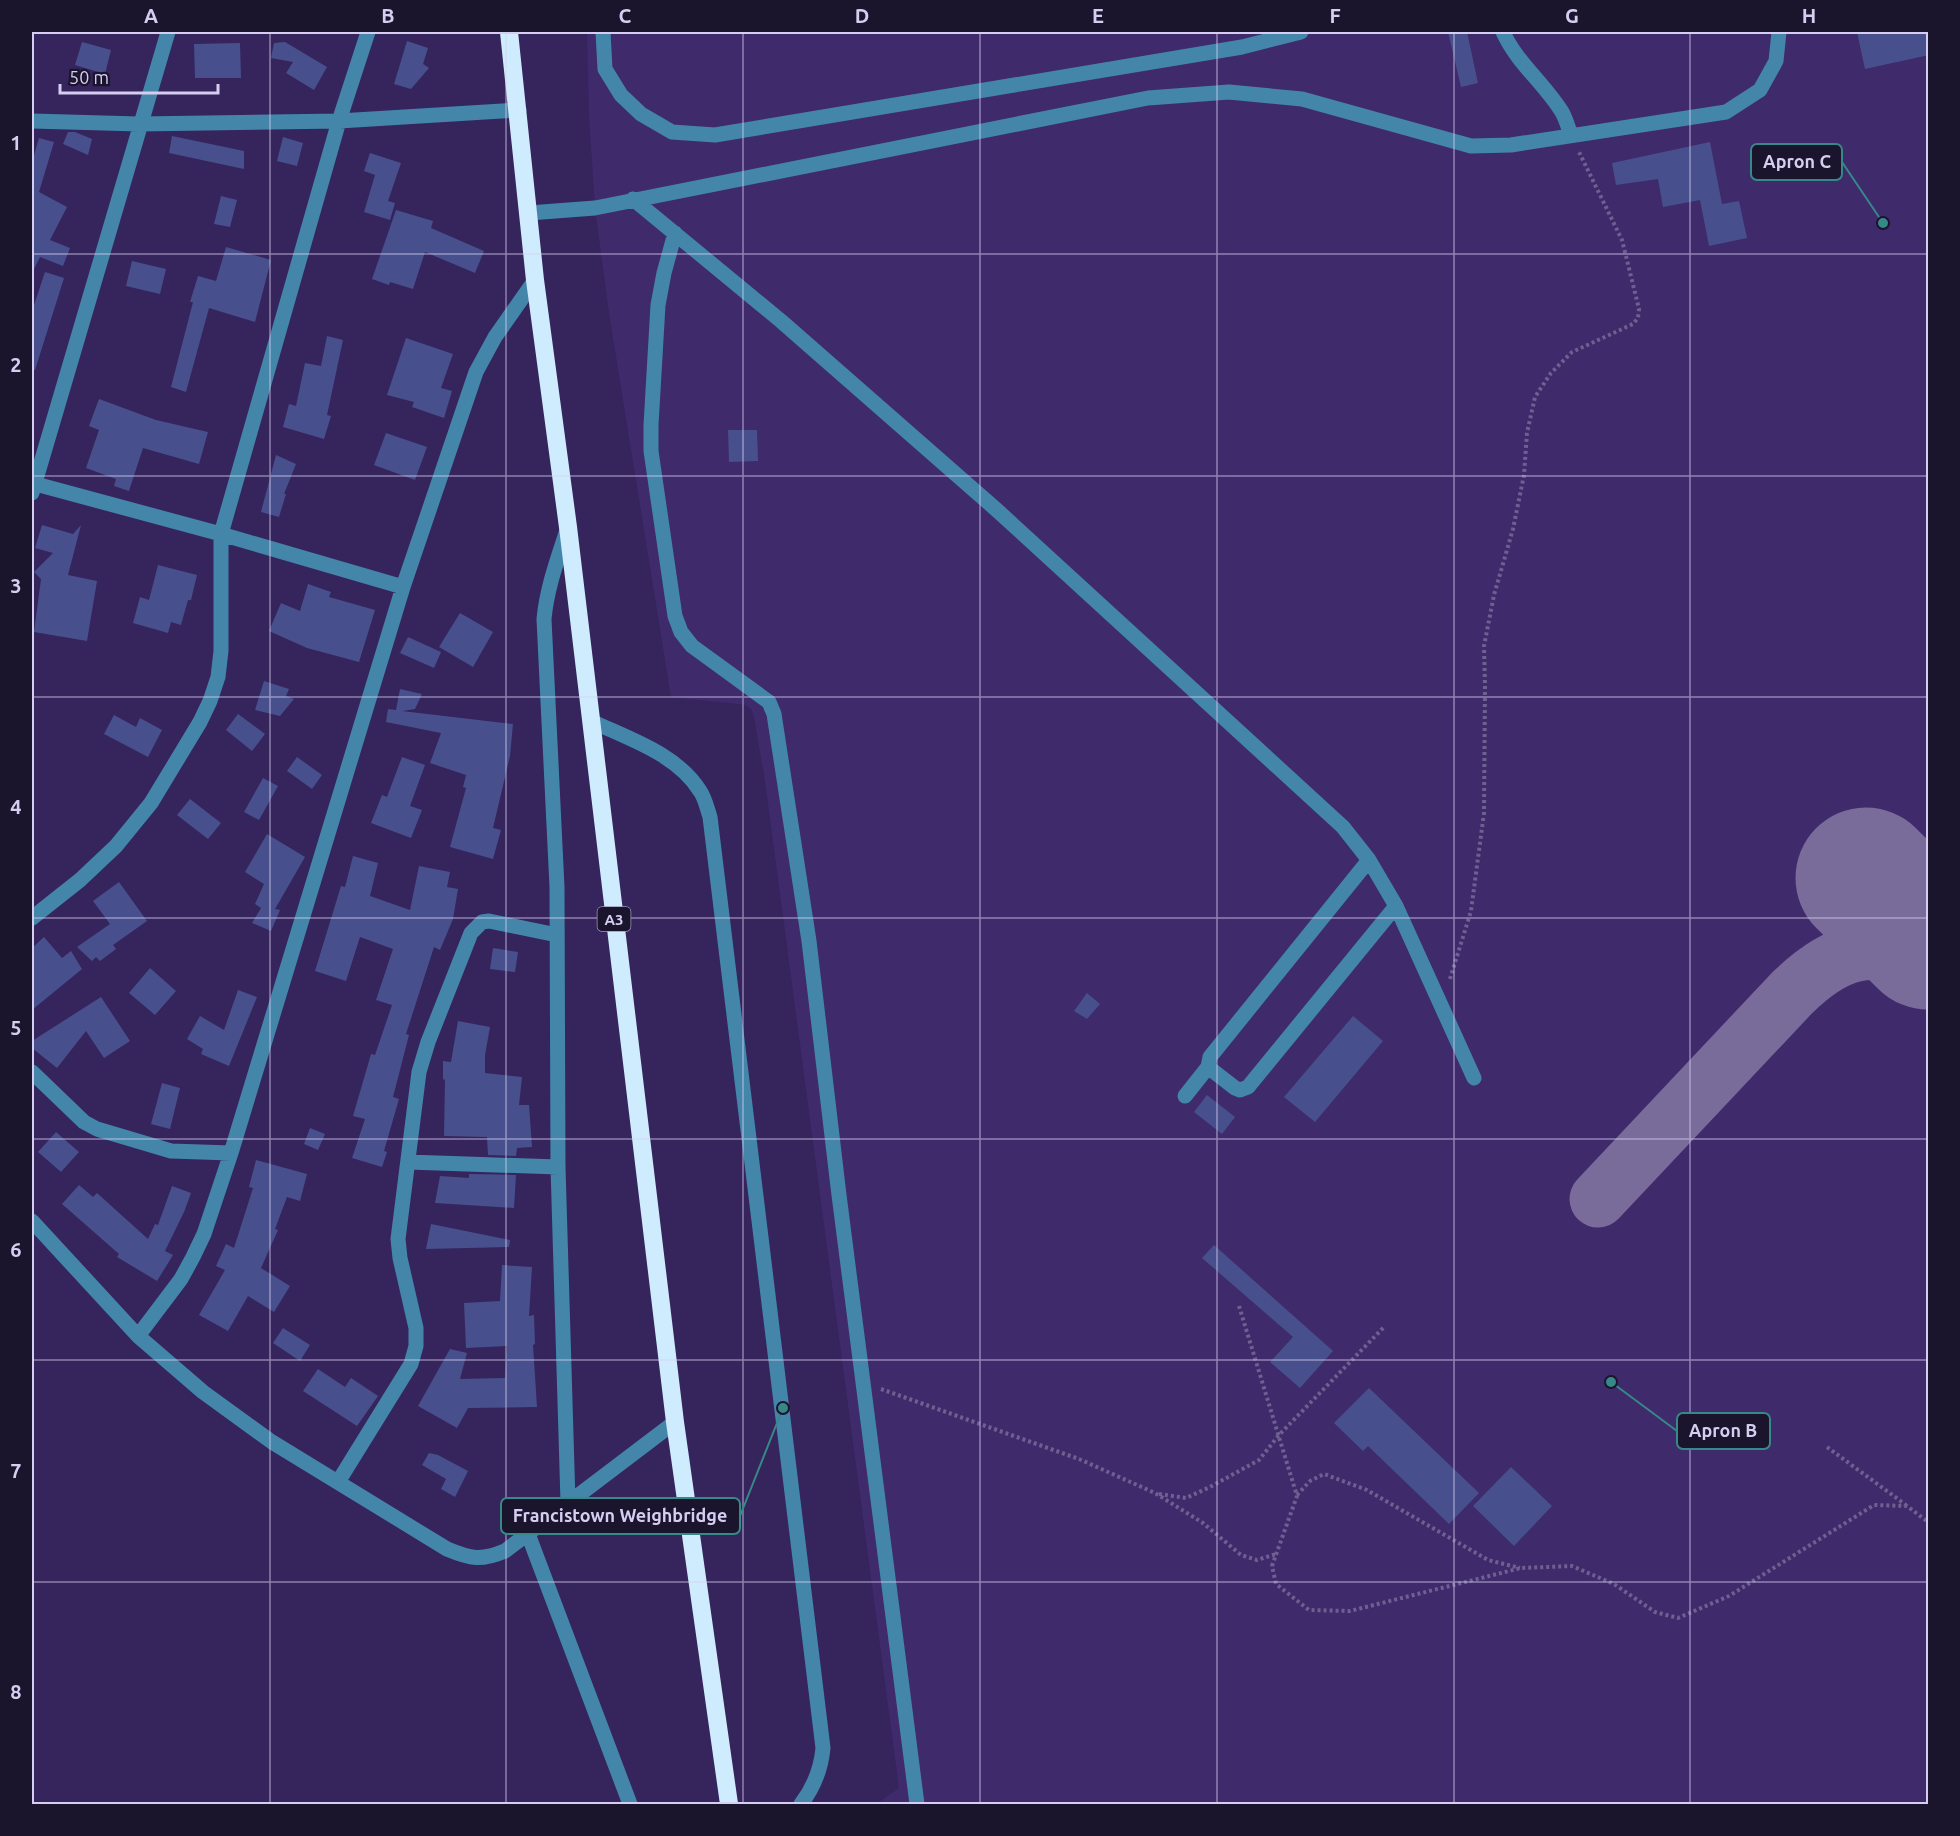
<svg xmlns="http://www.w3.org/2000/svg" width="1960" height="1836" viewBox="0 0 1960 1836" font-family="Ubuntu,sans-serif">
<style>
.built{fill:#3f2a6b}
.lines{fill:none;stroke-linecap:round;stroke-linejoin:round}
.taxiway{stroke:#796c9b;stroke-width:57}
.runway{stroke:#796c9b;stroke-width:141}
.building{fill:#47508c}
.path{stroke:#6e6091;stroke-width:4;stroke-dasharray:3 3;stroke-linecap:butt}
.minor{stroke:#4386aa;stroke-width:15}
.highway{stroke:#cfecfe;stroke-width:18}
.grid{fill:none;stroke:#d5cef1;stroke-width:1.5;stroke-opacity:0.55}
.labels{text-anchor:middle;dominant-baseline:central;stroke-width:6;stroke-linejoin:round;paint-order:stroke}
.shield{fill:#1b142d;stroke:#9d96b6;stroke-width:1.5}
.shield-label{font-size:15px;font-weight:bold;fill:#d5cef1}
.leader{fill:none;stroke:#378888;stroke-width:2}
.callout-dot{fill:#378888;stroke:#1b142d;stroke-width:2}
.callout{fill:#1b142d;stroke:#378888;stroke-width:2}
.callout-label{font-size:18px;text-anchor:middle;font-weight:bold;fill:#d5cef1}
.neatline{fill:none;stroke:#d5cef1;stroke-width:2}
.grid-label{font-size:20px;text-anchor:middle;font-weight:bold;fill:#d5cef1}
</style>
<rect width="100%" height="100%" fill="#36245d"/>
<path class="built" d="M 587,32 L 1928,32 L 1928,1804 L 876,1804 L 899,1788 L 765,781 L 754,717 L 751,709 L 746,705 L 671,697 L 609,313 L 595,208 L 589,116 Z"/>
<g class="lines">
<path class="taxiway" d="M 1598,1199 L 1792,993 C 1837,949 1870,941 1928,964"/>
<path class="runway" d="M 1866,878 L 1928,939"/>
</g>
<path class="building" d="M 1448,32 L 1467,32 L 1478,83 L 1461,87 Z
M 1857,32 L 1929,32 L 1929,55 L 1865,69 Z
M 407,41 L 428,48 L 423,64 L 429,68 L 411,89 L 394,84 Z
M 82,42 L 111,50 L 105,74 L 75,65 Z
M 285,42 L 327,67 L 314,90 L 286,73 L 293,62 L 271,58 L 274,43 Z
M 240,43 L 241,78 L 195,78 L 194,44 Z
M 68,132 L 75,132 L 92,139 L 88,155 L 63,144 Z
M 172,136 L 244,151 L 244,169 L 169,153 Z
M 283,137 L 303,143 L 297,166 L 277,161 Z
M 39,138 L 54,142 L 39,192 L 67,207 L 50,240 L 70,248 L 63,266 L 40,257 L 32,273 L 32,162 Z
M 1710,142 L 1722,204 L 1739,201 L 1747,238 L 1709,246 L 1700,200 L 1663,207 L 1658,179 L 1616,185 L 1612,163 Z
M 370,153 L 401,163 L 388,201 L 395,203 L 390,220 L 364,212 L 375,175 L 364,171 Z
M 221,196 L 237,200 L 230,227 L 214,224 Z
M 396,210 L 433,221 L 431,228 L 484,251 L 475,273 L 425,252 L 413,289 L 390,282 L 389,285 L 372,279 Z
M 226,247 L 271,260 L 255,322 L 209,308 L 186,392 L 171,387 L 193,302 L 190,302 L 198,276 L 216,281 Z
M 132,261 L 166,269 L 160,294 L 126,286 Z
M 45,272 L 64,278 L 35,370 L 32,370 L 32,311 Z
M 327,336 L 343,340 L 327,415 L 331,416 L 324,439 L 283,427 L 289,404 L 296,406 L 305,363 L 321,366 Z
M 406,338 L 453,354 L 441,388 L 452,391 L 444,418 L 412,407 L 414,402 L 387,395 Z
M 99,399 L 156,420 L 208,432 L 199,464 L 143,448 L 129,491 L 114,486 L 116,479 L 86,468 L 99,430 L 89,426 Z
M 728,430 L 757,430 L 758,461 L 729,462 Z
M 386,433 L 427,447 L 415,480 L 374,465 Z
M 276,455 L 296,464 L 284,494 L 286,494 L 279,517 L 261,512 Z
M 42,525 L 73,534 L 81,525 L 68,575 L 97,581 L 87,641 L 34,632 L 41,579 L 34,572 L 53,553 L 35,548 Z
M 158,565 L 197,575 L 191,600 L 188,600 L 181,625 L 171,622 L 168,633 L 133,623 L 140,597 L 149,600 Z
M 308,584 L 331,592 L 329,597 L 375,610 L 359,662 L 307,648 L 269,631 L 281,603 L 300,611 Z
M 460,613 L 493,632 L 473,667 L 439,647 Z
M 408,637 L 441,652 L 434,668 L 400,653 Z
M 264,681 L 289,689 L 286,696 L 294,699 L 280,716 L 255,710 Z
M 400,689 L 422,694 L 415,709 L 402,711 L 513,724 L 510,756 L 493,828 L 501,830 L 493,859 L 450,847 L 466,788 L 463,787 L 466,775 L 430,763 L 441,733 L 386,722 L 388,709 L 396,710 Z
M 238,714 L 265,734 L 252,751 L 226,730 Z
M 114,715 L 136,727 L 140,718 L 162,730 L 148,757 L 104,734 Z
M 297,757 L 322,775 L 312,789 L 287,771 Z
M 402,757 L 425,765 L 410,806 L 422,810 L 411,838 L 371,823 L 382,795 L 387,797 Z
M 263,778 L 278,786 L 259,820 L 244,812 Z
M 190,799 L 221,823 L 208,839 L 177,815 Z
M 267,834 L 305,857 L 275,909 L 280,910 L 271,931 L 252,923 L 261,908 L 255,904 L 264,884 L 245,872 Z
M 353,856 L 378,863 L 370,896 L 410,910 L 419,866 L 450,872 L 447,887 L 458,889 L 453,919 L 440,950 L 434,947 L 406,1034 L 409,1035 L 393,1097 L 399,1099 L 384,1151 L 387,1152 L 382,1167 L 352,1158 L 365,1119 L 353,1116 L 371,1054 L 375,1055 L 392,1005 L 376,1000 L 393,949 L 360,937 L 346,981 L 315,971 L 341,886 L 345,887 Z
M 119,882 L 147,921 L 113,945 L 116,949 L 100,961 L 96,957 L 92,961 L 77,947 L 110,924 L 93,901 Z
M 44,937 L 62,958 L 71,951 L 82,969 L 32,1010 L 32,948 Z
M 493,948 L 518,952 L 515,972 L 490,969 Z
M 150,968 L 176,991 L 155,1015 L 129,993 Z
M 238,990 L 257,997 L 229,1066 L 201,1054 L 203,1049 L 187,1039 L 200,1016 L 224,1030 Z
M 1087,993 L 1100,1004 L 1087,1019 L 1074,1011 Z
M 101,997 L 130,1041 L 104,1058 L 86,1031 L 57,1068 L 32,1048 L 32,1041 Z
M 1353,1016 L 1383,1041 L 1315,1122 L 1284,1097 Z
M 458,1021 L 490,1027 L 485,1055 L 485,1073 L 522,1077 L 519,1105 L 529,1105 L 532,1147 L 517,1148 L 516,1156 L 488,1155 L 487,1137 L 444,1136 L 445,1080 L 443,1079 L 443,1061 L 451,1062 Z
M 162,1083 L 180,1088 L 170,1129 L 151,1124 Z
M 1207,1095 L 1235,1117 L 1222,1134 L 1194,1112 Z
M 310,1128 L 325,1134 L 318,1150 L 304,1144 Z
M 56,1132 L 79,1152 L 61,1172 L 38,1152 Z
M 256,1160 L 307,1174 L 300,1201 L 287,1197 L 275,1229 L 278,1230 L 261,1268 L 290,1286 L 274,1312 L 248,1296 L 228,1331 L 199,1315 L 225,1270 L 216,1266 L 226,1244 L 234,1248 L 253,1188 L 249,1187 Z
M 469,1174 L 516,1175 L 514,1208 L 435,1203 L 440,1176 L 469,1178 Z
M 79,1185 L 93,1197 L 97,1193 L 148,1239 L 155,1224 L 158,1225 L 172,1186 L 191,1193 L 184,1212 L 165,1251 L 173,1255 L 157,1281 L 117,1257 L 119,1254 L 62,1204 Z
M 431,1224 L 510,1240 L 509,1247 L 426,1249 Z
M 1214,1245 L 1333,1351 L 1300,1388 L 1270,1362 L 1293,1337 L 1202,1258 Z
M 502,1265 L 532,1267 L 529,1316 L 534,1315 L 535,1344 L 533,1345 L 537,1407 L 468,1408 L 457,1428 L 418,1406 L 450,1349 L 467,1353 L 460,1379 L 505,1378 L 507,1346 L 466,1348 L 464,1303 L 500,1301 Z
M 283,1328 L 310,1345 L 300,1361 L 273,1343 Z
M 318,1369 L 345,1387 L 351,1378 L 378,1396 L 357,1426 L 303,1391 Z
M 1369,1388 L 1479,1493 L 1449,1524 L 1368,1446 L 1363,1451 L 1334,1423 Z
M 429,1453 L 438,1455 L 468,1471 L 455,1497 L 441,1489 L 446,1479 L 422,1465 Z
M 1511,1467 L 1552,1506 L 1514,1546 L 1473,1506 Z"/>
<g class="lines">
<path class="path" d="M 1450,979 L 1471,911 L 1484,813 L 1485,686 L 1484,646 L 1494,595 L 1513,529 L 1524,475 L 1527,433 L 1535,397 L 1551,373 L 1572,352 L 1633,324 L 1638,318 L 1639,309 L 1622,240 L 1579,152
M 1239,1306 L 1297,1496 L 1272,1566 L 1276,1584 L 1309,1610 L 1350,1611 L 1521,1568 L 1572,1566 L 1614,1584 L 1655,1612 L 1678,1618 L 1729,1596 L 1874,1505 L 1907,1506 L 1928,1522
M 881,1389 L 1079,1459 L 1155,1493 L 1203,1523 L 1241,1555 L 1257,1560 L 1276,1554
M 1827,1447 L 1906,1505
M 1159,1494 L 1186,1498 L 1210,1487 L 1259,1460 L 1279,1435 L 1385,1326
M 1297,1495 L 1310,1481 L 1324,1474 L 1367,1490 L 1488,1560 L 1520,1568"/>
<path class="minor" d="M 603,32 L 605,69 L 621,95 L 641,114 L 672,132 L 715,135 L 1242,47 L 1301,32
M 1503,32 C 1517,63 1544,83 1562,112 C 1566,119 1568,127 1571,135
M 32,121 L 139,124 L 339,121 L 519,110
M 633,199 L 781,321 L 999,512 L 1343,827 L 1369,860 L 1396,906 L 1474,1078
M 529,213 L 595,208 L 1148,98 L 1229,92 L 1302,99 L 1471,146 L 1511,145 L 1726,112 L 1760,90 L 1776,61 L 1779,32
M 675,233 L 664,273 L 658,305 L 651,425 L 651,451 L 675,616 L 681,632 L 692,646 L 769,702 L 774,714 L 809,941 L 839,1195 L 917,1804
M 32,483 L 221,534 L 403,587
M 32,493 L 168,32
M 568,527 C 558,558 547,587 544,619 L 557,887 L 558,1167 L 568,1502
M 591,721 C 629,739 677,754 700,791 C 705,798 707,808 710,817 L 823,1748 C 821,1770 814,1787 801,1804
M 1369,860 L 1210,1057 L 1208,1067 L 1235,1088 L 1240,1090 L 1248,1087 L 1396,906
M 32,918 L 80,880 L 116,846 L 151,803 L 200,722 L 210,701 L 218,677 L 221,651 L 221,534 L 339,121 L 368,32
M 32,1072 L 84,1122 L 97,1129 L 171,1151 L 231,1153
M 1185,1096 L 1208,1067
M 408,1162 L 558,1167
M 32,1221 L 138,1336 L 203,1392 L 272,1442 L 447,1549 C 471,1559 481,1561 505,1551 L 675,1422
M 138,1336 L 181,1279 L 193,1257 L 204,1234 L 231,1153 L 403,587 L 476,372 L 495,337 L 535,280
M 338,1482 L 411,1364 L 416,1346 L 416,1328 L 400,1258 L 398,1239 L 419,1072 L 428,1042 L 471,933 L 482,922 L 489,921 L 557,935
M 528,1534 L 630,1804"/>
<path class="highway" d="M 509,32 L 535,280 L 568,527 L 675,1422 L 729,1804"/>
</g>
<path class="grid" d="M 270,32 L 270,1804M 506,32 L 506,1804M 743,32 L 743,1804M 980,32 L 980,1804M 1217,32 L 1217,1804M 1454,32 L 1454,1804M 1690,32 L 1690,1804M 32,254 L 1928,254M 32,476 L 1928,476M 32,697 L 1928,697M 32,918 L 1928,918M 32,1139 L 1928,1139M 32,1360 L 1928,1360M 32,1582 L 1928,1582"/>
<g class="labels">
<rect class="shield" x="597.5" y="907" width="33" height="24" rx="4.5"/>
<g class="shield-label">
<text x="614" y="919">A3</text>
</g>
</g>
<path class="leader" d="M1883 223L1842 162M1611 1382L1677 1431M783 1408L740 1516"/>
<g class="callout-dot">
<circle cx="1883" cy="223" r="6"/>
<circle cx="1611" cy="1382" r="6"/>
<circle cx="783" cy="1408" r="6"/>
</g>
<g class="callout">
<rect x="1751" y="144" width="91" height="36" rx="6"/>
<rect x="1677" y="1413" width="93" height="36" rx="6"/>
<rect x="501" y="1498" width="239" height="36" rx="6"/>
</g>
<g class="callout-label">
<text x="1797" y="168">Apron C</text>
<text x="1723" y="1437">Apron B</text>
<text x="620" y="1522">Francistown Weighbridge</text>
</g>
<rect width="1960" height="1836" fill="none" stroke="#1b142d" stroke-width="66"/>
<path d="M60 84v9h158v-9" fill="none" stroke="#d5cef1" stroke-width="3"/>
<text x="69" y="84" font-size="18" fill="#d5cef1" stroke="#1b142d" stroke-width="4.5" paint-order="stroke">50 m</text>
<rect x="33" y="33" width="1894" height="1770" class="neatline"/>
<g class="grid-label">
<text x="151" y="23">A</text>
<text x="388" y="23">B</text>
<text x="625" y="23">C</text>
<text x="862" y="23">D</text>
<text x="1098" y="23">E</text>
<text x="1335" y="23">F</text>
<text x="1572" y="23">G</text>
<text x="1809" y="23">H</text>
<text x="16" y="150">1</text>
<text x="16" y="372">2</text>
<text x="16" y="593">3</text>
<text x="16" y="814">4</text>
<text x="16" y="1035">5</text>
<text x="16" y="1257">6</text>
<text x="16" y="1478">7</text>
<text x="16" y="1699">8</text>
</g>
</svg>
